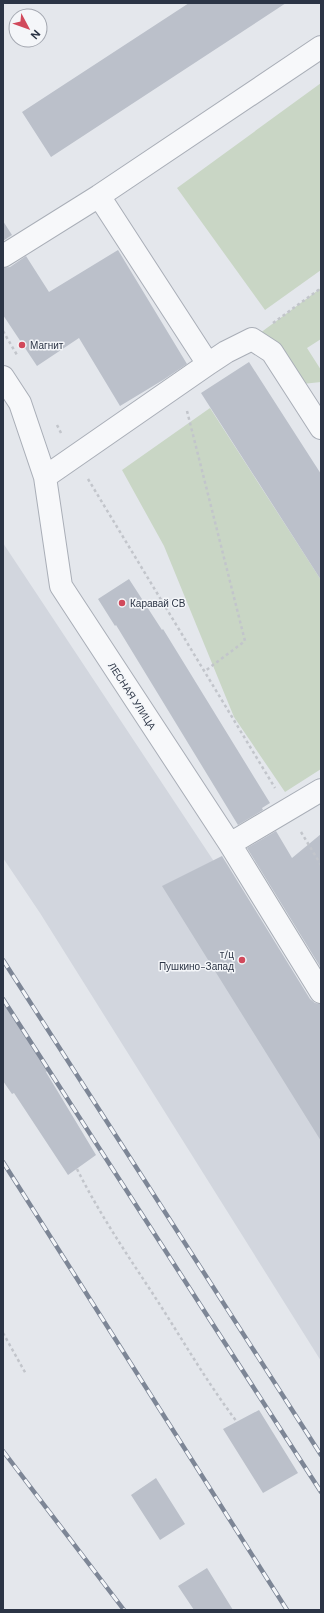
<svg xmlns="http://www.w3.org/2000/svg" width="324" height="1613" viewBox="0 0 324 1613" font-family="'DM Sans',sans-serif">
<style>
.built{fill:#d2d6de}
.green{fill:#c9d6c5}
.building{fill:#bbc0ca}
.lines{fill:none;stroke-linecap:round;stroke-linejoin:round}
.minor-casing{stroke:#a9aeb7;stroke-width:24}
.path{stroke:#c2c5cb;stroke-width:2.5;stroke-dasharray:3 3;stroke-linecap:butt}
.minor{stroke:#f7f8fa;stroke-width:22}
.rail-casing{stroke:#7d8696;stroke-width:4.5}
.rail{stroke:#f4f6f9;stroke-width:3;stroke-dasharray:9;stroke-linecap:butt}
.poi-dot{fill:#d1495b;stroke:#f4f6f9;stroke-width:1.5}
.labels{text-anchor:middle;dominant-baseline:central;stroke-width:3;stroke-linejoin:round;paint-order:stroke}
.poi-label{font-size:10px;fill:#2b3445;stroke:#f4f6f9;text-anchor:start}
.street-label{font-size:10px;fill:#2b3445;stroke:#f4f6f9}
</style>
<rect width="100%" height="100%" fill="#e4e7ec"/>
<path class="built" d="M 3,543 L 213,860 L 321,1034 L 321,1361 L 40,913 L 3,858 Z"/>
<path class="green" d="M 321,83 L 321,270 L 265,310 L 177,188 Z
M 321,288 L 321,339 L 307,348 L 321,370 L 321,382 L 293,385 L 252,339 Z
M 210,408 L 321,580 L 321,769 L 285,792 L 234,717 L 164,546 L 122,470 Z"/>
<path class="building" d="M 189,3 L 286,3 L 51,157 L 22,112 Z
M 3,221 L 12,235 L 3,241 Z
M 118,250 L 187,364 L 163,380 L 120,406 L 79,338 L 37,366 L 3,315 L 3,268 L 10,267 L 26,256 L 49,292 Z
M 249,362 L 321,474 L 321,580 L 201,393 Z
M 129,579 L 162,630 L 163,629 L 270,803 L 262,808 L 263,810 L 238,825 L 116,625 L 115,626 L 98,599 Z
M 276,831 L 292,858 L 321,834 L 321,968 L 247,848 Z
M 222,856 L 310,999 L 315,1003 L 321,1004 L 321,1141 L 162,886 Z
M 3,996 L 50,1069 L 46,1072 L 96,1155 L 68,1175 L 14,1093 L 12,1094 L 3,1081 Z
M 259,1410 L 298,1473 L 263,1493 L 223,1429 Z
M 156,1478 L 185,1524 L 160,1540 L 131,1495 Z
M 207,1568 L 233,1610 L 194,1610 L 178,1586 Z"/>
<g class="lines">
<g class="minor-casing">
<path id="minor" d="M 99,196 L 208,364
M 3,256 L 99,196 L 321,47
M 3,377 L 20,403 L 45,477 L 61,586 L 230,844 L 321,992
M 45,477 L 208,364 L 226,352 L 252,339 L 272,352 L 321,428
M 230,844 L 321,790"/>
</g>
<path class="path" d="M 273,323 L 321,288
M 3,331 L 17,355
M 187,411 L 245,641 L 205,671
M 57,425 L 62,435
M 88,479 L 275,788
M 301,832 L 321,865
M 77,1169 C 99,1213 126,1253 153,1294 C 181,1337 206,1381 237,1422
M 3,1333 L 26,1374"/>
<use href="#minor" class="minor"/>
<g class="rail-casing">
<path id="rail" d="M 3,960 L 321,1455
M 3,999 L 321,1492
M 3,1162 L 287,1610
M 3,1451 L 124,1610"/>
</g>
<use href="#rail" class="rail"/>
</g>
<g class="poi-dot">
<circle cx="22" cy="345" r="4"/>
<circle cx="122" cy="603" r="4"/>
<circle cx="242" cy="960" r="4"/>
</g>
<g class="labels">
<g class="poi-label">
<text x="30" y="345">Магнит</text>
<text x="130" y="603">Каравай СВ</text>
<text x="234" y="954" text-anchor="end">т/ц<tspan x="234" dy="12">Пушкино-Запад</tspan></text>
</g>
<g class="street-label">
<text transform="translate(132 696) rotate(57)">ЛЕСНАЯ УЛИЦА</text>
</g>
</g>
<rect width="324" height="1613" fill="none" stroke="#2b3445" stroke-width="8"/>
<g transform="translate(28 28) rotate(131)"><circle r="19" fill="#f4f6f9" stroke="#a4a8b1"/>
<path d="M0-3L7 15L0 10L-7 15Z" fill="#d1495b"/>
<text y="-6" font-size="11" font-weight="bold" text-anchor="middle" fill="#2b3445">N</text>
</g>
</svg>
